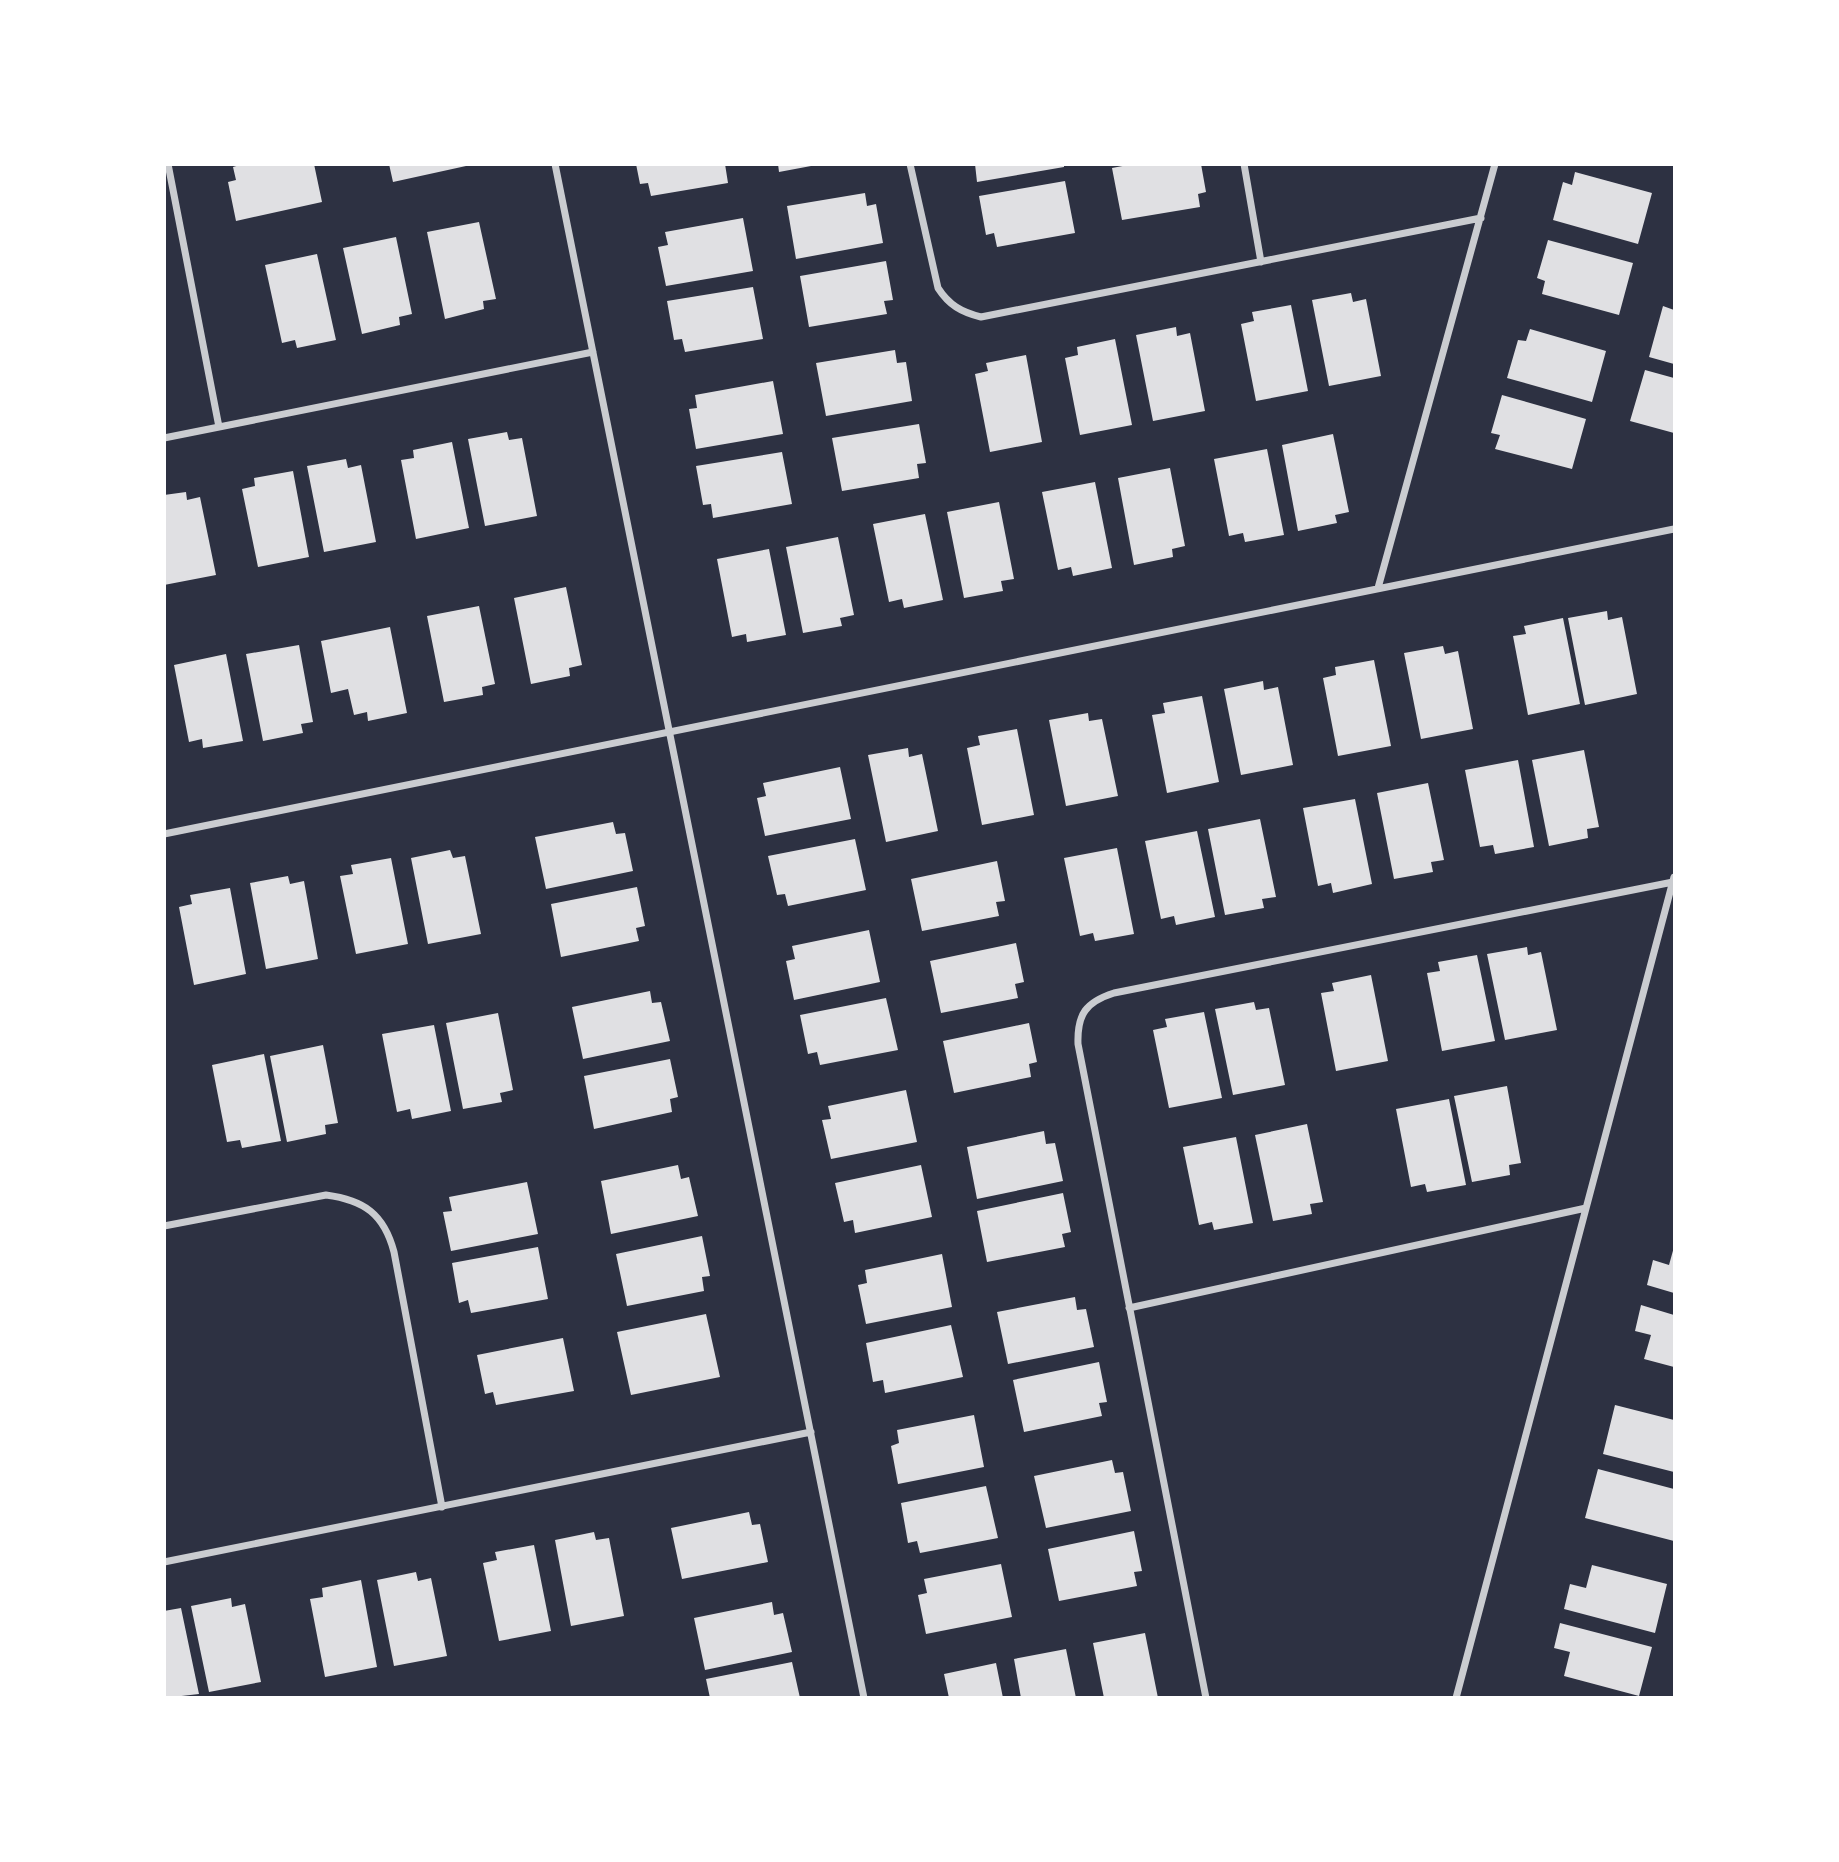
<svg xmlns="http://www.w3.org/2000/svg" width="1839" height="1862" viewBox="0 0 1839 1862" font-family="'Open Sans',sans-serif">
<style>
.building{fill:#e0e0e3}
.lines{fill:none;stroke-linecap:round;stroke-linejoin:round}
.minor{stroke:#caccd0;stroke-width:7}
</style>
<rect width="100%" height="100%" fill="#2d3142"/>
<path class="building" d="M 243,164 L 314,164 L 322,202 L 236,221 L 228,182 L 236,180 L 233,167 Z
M 389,164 L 466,164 L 466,166 L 393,182 Z
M 636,164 L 725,164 L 728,183 L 651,196 L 648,183 L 640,184 Z
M 778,164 L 811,164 L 811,166 L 779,172 Z
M 975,164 L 1064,164 L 1064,167 L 977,182 Z
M 1133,164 L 1201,164 L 1206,192 L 1198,194 L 1200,207 L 1122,220 L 1112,168 Z
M 1575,172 L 1652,193 L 1638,244 L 1553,220 L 1563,182 L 1572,185 Z
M 1065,181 L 1075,233 L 997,247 L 994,233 L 986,235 L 979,196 Z
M 865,193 L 867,206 L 876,204 L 883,243 L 796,259 L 787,206 Z
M 743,218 L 753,271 L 666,286 L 658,247 L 668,245 L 665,232 Z
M 479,222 L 496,299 L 483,301 L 484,309 L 445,319 L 427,232 Z
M 396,237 L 412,314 L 399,317 L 400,325 L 362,334 L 343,248 Z
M 1548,240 L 1633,263 L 1619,315 L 1542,294 L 1545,281 L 1537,278 Z
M 317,254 L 336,340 L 297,348 L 295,340 L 282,343 L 265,265 Z
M 886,261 L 893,300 L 884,301 L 887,314 L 809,327 L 800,276 Z
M 753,287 L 763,339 L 685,352 L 682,339 L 674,340 L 667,301 Z
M 1351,293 L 1353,302 L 1366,299 L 1381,376 L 1329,386 L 1312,300 Z
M 1291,305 L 1308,391 L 1256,401 L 1241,324 L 1254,321 L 1252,312 Z
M 1663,306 L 1674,310 L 1674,364 L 1649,357 Z
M 1176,327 L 1177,336 L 1190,333 L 1205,411 L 1153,421 L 1136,335 Z
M 1530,329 L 1606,351 L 1592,402 L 1507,378 L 1518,340 L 1526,341 Z
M 1115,339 L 1132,425 L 1080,435 L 1065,358 L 1078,355 L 1077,347 Z
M 895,350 L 897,363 L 906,362 L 912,401 L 826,416 L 816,363 Z
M 1026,355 L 1042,442 L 990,452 L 975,374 L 988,371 L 986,363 Z
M 1645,370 L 1674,378 L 1674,433 L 1630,421 Z
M 773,381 L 783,434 L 696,449 L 689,409 L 697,408 L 695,395 Z
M 1502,395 L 1586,419 L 1572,469 L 1495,449 L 1500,435 L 1491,433 Z
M 919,424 L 926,463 L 917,464 L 919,478 L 842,491 L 832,438 Z
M 507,432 L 509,440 L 522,438 L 537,516 L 485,526 L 468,439 Z
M 1333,434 L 1349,512 L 1335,515 L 1337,523 L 1298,531 L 1282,445 Z
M 452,442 L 469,528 L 416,539 L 401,460 L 414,458 L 413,450 Z
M 1267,449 L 1284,535 L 1245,542 L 1243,533 L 1229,536 L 1214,459 Z
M 782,452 L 792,504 L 713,518 L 711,504 L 703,505 L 696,466 Z
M 346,459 L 348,468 L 361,465 L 376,542 L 324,552 L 307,466 Z
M 1170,468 L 1185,546 L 1172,549 L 1173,557 L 1134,565 L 1118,478 Z
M 293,471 L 309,557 L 258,567 L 242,489 L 255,486 L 254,478 Z
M 1095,482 L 1112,568 L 1073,576 L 1071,567 L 1058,570 L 1042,492 Z
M 186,492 L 187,500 L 200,497 L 216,575 L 164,585 L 164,495 Z
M 999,502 L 1014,579 L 1001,581 L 1003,591 L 964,598 L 947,512 Z
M 925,514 L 943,600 L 904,608 L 902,599 L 889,602 L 873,524 Z
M 838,537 L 854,615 L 840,618 L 842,626 L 803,633 L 786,547 Z
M 769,549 L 786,635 L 747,642 L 746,634 L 732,637 L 717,559 Z
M 566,587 L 582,665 L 569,668 L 570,676 L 531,684 L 514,598 Z
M 479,606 L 495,684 L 482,687 L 483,695 L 444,702 L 427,616 Z
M 1607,611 L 1608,620 L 1622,617 L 1637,694 L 1585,705 L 1568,618 Z
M 1563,618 L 1580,704 L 1528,715 L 1513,636 L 1526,634 L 1524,626 Z
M 390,627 L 407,713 L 368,721 L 367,712 L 354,715 L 348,689 L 331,693 L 321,641 Z
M 299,645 L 313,722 L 301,724 L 303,733 L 263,741 L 246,654 Z
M 1443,646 L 1445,654 L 1458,651 L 1473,729 L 1421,739 L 1404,653 Z
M 226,654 L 243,741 L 203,748 L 202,739 L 189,742 L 174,665 Z
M 1374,660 L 1391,746 L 1338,756 L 1323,678 L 1336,675 L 1335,667 Z
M 1263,681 L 1264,690 L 1278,687 L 1293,765 L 1241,775 L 1224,689 Z
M 1202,696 L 1219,782 L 1167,793 L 1152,715 L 1165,713 L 1163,703 Z
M 1088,713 L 1089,721 L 1102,719 L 1118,796 L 1066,806 L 1049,720 Z
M 1017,729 L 1034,815 L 982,825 L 967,748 L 980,745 L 978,736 Z
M 908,748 L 909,757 L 922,754 L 938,831 L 886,842 L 868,755 Z
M 1584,750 L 1599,827 L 1587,829 L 1588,838 L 1549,846 L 1532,760 Z
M 1518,760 L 1534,847 L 1495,854 L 1493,845 L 1480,847 L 1465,770 Z
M 840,767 L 851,819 L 765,836 L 757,798 L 766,796 L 763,783 Z
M 1428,783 L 1444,860 L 1431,862 L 1433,872 L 1394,879 L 1377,793 Z
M 1355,799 L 1372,884 L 1333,893 L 1331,883 L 1318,886 L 1303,808 Z
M 1260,819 L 1276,897 L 1262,899 L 1264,908 L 1225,915 L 1208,829 Z
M 613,822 L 616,834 L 625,833 L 633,871 L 546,889 L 535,837 Z
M 1197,831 L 1215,917 L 1176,925 L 1174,916 L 1161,919 L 1145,841 Z
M 855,839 L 866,890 L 788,906 L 785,894 L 777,895 L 768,856 Z
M 1117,848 L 1134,934 L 1095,941 L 1093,933 L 1080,936 L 1064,858 Z
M 450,850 L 453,858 L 465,856 L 481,934 L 428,944 L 411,858 Z
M 391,858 L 408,944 L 356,954 L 340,876 L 353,874 L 351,865 Z
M 997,861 L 1005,901 L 996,902 L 999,916 L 922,931 L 911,879 Z
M 288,876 L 290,884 L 304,881 L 318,959 L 266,969 L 250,883 Z
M 637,887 L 645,926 L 636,928 L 639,941 L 561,957 L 551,904 Z
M 230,888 L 246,974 L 194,985 L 179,907 L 192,904 L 190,895 Z
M 869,930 L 880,982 L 794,1000 L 786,961 L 795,959 L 792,946 Z
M 1016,943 L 1024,982 L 1015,984 L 1018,998 L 941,1013 L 930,961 Z
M 1527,947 L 1528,955 L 1541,952 L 1557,1030 L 1505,1040 L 1487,954 Z
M 1477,955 L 1495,1041 L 1442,1051 L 1427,973 L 1440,971 L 1438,962 Z
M 1371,975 L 1388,1061 L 1336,1071 L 1321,993 L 1334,991 L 1332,983 Z
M 650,991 L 652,1003 L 661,1002 L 670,1041 L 583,1059 L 572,1007 Z
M 886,998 L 898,1050 L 820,1065 L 817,1052 L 808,1054 L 800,1015 Z
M 1254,1002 L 1256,1010 L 1269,1008 L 1285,1085 L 1233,1095 L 1215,1009 Z
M 1204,1012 L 1222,1098 L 1169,1108 L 1153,1030 L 1167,1027 L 1165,1019 Z
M 498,1013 L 513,1090 L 500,1093 L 502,1102 L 463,1109 L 446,1023 Z
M 1029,1023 L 1037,1062 L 1029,1064 L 1031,1077 L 954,1093 L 943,1041 Z
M 434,1025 L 451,1111 L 412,1119 L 410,1109 L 397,1112 L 382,1034 Z
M 323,1045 L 338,1123 L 325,1125 L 326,1134 L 287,1142 L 270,1056 Z
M 264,1054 L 281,1141 L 242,1148 L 240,1140 L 227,1142 L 212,1065 Z
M 670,1059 L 678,1097 L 670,1099 L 672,1112 L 594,1129 L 584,1076 Z
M 1507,1086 L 1521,1163 L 1509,1165 L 1510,1175 L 1472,1182 L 1454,1096 Z
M 906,1090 L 917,1142 L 831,1159 L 822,1120 L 831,1119 L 828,1106 Z
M 1449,1099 L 1466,1185 L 1427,1192 L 1425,1184 L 1411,1187 L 1396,1109 Z
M 1307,1124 L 1323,1202 L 1310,1204 L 1312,1214 L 1273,1221 L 1255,1135 Z
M 1044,1131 L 1046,1144 L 1055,1143 L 1063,1181 L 977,1199 L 967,1147 Z
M 1236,1137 L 1253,1223 L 1214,1230 L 1212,1222 L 1199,1225 L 1183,1147 Z
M 678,1165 L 681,1179 L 689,1177 L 698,1216 L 611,1234 L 601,1181 Z
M 921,1165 L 932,1217 L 855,1233 L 853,1220 L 844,1222 L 835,1183 Z
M 527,1182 L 538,1234 L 451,1251 L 443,1212 L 452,1211 L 449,1197 Z
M 1063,1193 L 1071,1232 L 1062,1234 L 1065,1247 L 987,1262 L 977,1211 Z
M 702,1236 L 710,1276 L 702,1277 L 704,1291 L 627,1306 L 616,1254 Z
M 538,1247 L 548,1299 L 471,1313 L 468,1300 L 459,1303 L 452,1263 Z
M 1674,1247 L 1674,1293 L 1647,1285 L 1653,1260 L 1669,1265 Z
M 942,1254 L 952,1307 L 866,1324 L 858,1285 L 867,1283 L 865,1270 Z
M 1075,1297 L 1077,1310 L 1086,1309 L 1094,1347 L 1008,1364 L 997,1312 Z
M 1641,1305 L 1674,1315 L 1674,1367 L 1644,1359 L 1651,1335 L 1635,1331 Z
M 706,1314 L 720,1377 L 631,1395 L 617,1332 Z
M 951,1325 L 963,1377 L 885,1393 L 883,1380 L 873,1382 L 866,1343 Z
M 563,1338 L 574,1391 L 496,1405 L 493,1392 L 485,1394 L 477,1355 Z
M 1099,1362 L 1107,1402 L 1099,1403 L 1102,1416 L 1024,1432 L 1013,1380 Z
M 1615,1405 L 1674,1420 L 1674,1472 L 1603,1454 Z
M 974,1415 L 984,1467 L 898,1484 L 891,1446 L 899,1443 L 897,1430 Z
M 1112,1460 L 1115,1473 L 1123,1472 L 1131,1511 L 1046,1528 L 1034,1476 Z
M 1598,1469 L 1674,1489 L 1674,1541 L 1585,1518 Z
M 986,1486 L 998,1538 L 920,1553 L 917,1541 L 908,1543 L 901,1503 Z
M 749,1512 L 752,1525 L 760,1524 L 768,1562 L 682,1579 L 671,1528 Z
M 1134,1531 L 1142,1571 L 1134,1572 L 1137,1586 L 1059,1601 L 1048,1549 Z
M 594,1532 L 596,1540 L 609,1538 L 624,1616 L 571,1626 L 555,1540 Z
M 534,1545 L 551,1631 L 499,1641 L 483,1563 L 497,1560 L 495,1552 Z
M 1001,1564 L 1012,1617 L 926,1634 L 918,1595 L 927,1593 L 924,1579 Z
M 1592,1565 L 1667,1584 L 1655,1633 L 1564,1609 L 1570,1584 L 1586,1588 Z
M 416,1572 L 418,1581 L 431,1578 L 447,1656 L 394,1666 L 377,1580 Z
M 361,1580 L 377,1667 L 325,1677 L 310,1599 L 323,1597 L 322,1588 Z
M 231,1598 L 232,1607 L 245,1604 L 261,1682 L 209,1692 L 191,1606 Z
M 772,1602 L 774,1615 L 783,1613 L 792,1652 L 705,1670 L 694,1618 Z
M 181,1608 L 199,1694 L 164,1698 L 164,1611 Z
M 1560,1623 L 1652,1647 L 1639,1696 L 1564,1676 L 1570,1652 L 1554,1648 Z
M 1145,1633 L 1158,1698 L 1104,1698 L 1093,1643 Z
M 1066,1649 L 1076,1698 L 1021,1698 L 1014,1659 Z
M 792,1662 L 800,1698 L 710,1698 L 706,1679 Z
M 996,1663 L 1003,1698 L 949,1698 L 944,1674 Z"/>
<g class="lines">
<path class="minor" d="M 168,164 L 219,427
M 555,164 L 864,1698
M 910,164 L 938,288 C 949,305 961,312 981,317 L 1481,218
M 1244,164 L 1261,262
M 164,438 L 593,352
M 1378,588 L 1495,164
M 164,834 L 1674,529
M 164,1226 L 326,1195 C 364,1200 384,1214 394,1252 L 442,1507
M 1129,1308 L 1586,1208
M 164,1562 L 811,1432
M 1206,1698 L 1078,1044 C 1077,1014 1086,1002 1114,993 L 1673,882
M 1456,1698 L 1674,877"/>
</g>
<rect width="1839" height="1862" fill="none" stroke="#ffffff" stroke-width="332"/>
</svg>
